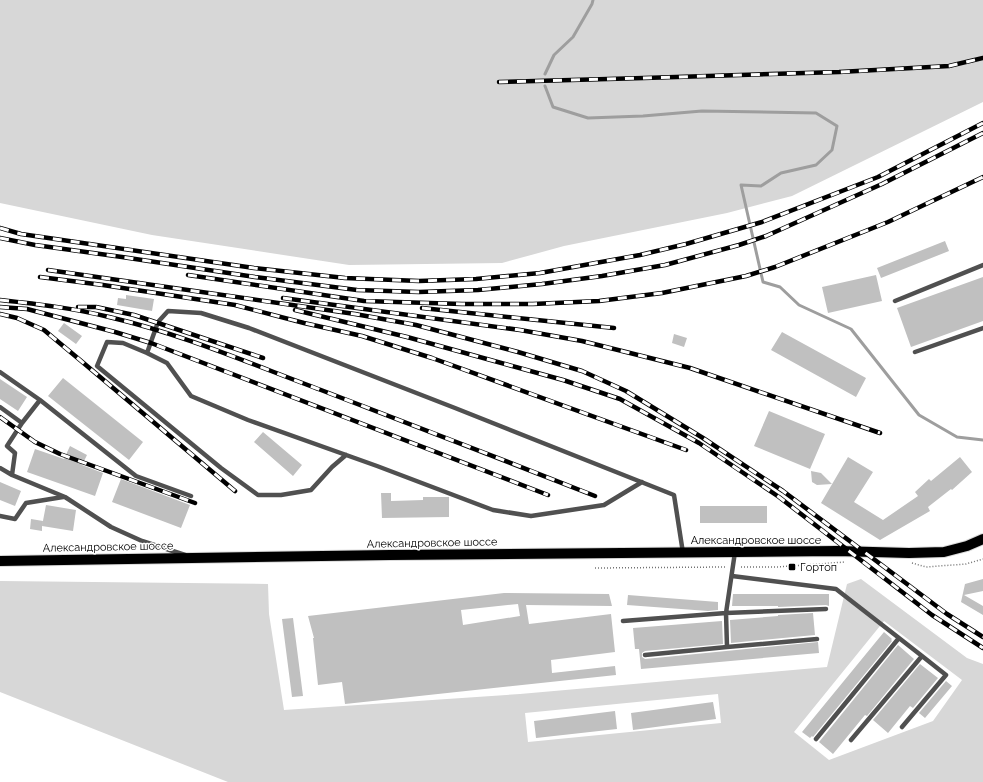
<svg xmlns="http://www.w3.org/2000/svg" width="983" height="782" viewBox="0 0 983 782" font-family="Raleway,sans-serif">
<style>
.green{fill:#d7d7d7;fill-rule:evenodd}
.lines{fill:none;stroke-linecap:round;stroke-linejoin:round}
.stream{stroke:#9e9e9e;stroke-width:3}
.building{fill:#c0c0c0;fill-rule:evenodd}
.primary-casing{stroke:#dbdbdb;stroke-width:12}
.path{stroke:#727272;stroke-width:1.5;stroke-dasharray:1 2;stroke-linecap:butt}
.lane{stroke:#505050;stroke-width:4.5}
.primary{stroke:#000;stroke-width:10}
.rail-casing{stroke:#000;stroke-width:4.5}
.rail{stroke:#fff;stroke-width:3;stroke-dasharray:9;stroke-linecap:butt}
.poi-dot{fill:#000;stroke:#fff;stroke-width:1.5}
.labels{text-anchor:middle;dominant-baseline:central;stroke-width:3;stroke-linejoin:round;paint-order:stroke}
.street-label{font-size:11px;fill:#000;stroke:#fff}
.poi-label{font-size:11px;fill:#000;stroke:#fff;text-anchor:start}
</style>
<rect width="100%" height="100%" fill="#fff"/>
<path class="green" d="M 0,0 L 983,0 L 983,102 L 792,196 L 727,213 L 564,246 L 502,263 L 349,265 L 152,235 L 0,203 Z
M 861,579 L 967,658 L 983,664 L 983,782 L 228,782 L 0,692 L 0,581 L 268,584 L 269,614 L 284,710 L 520,694 L 827,667 L 847,584 ZM 884,621 L 962,680 L 933,721 L 829,760 L 794,732 ZM 718,694 L 721,723 L 528,742 L 525,713 Z"/>
<g class="lines">
<path class="stream" d="M 545,74 L 554,55 L 573,37 L 592,4 L 593,0
M 545,86 L 553,107 L 588,118 L 643,116 L 702,111 L 816,113 L 837,126 L 832,150 L 816,165 L 781,173 L 761,186 L 741,185 L 763,282 L 780,287 L 799,305 L 851,329 L 919,415 L 957,437 L 983,440"/>
</g>
<path class="building" d="M 945,241 L 949,251 L 881,278 L 877,268 Z
M 876,275 L 882,301 L 828,313 L 822,287 Z
M 983,277 L 983,321 L 911,347 L 897,308 Z
M 126,295 L 154,299 L 152,311 L 117,305 L 118,298 L 126,299 Z
M 64,323 L 82,336 L 76,344 L 58,331 Z
M 782,332 L 866,378 L 856,397 L 771,350 Z
M 674,334 L 687,338 L 684,347 L 672,343 Z
M 63,378 L 143,442 L 129,460 L 48,396 Z
M 0,379 L 27,397 L 18,411 L 0,399 Z
M 769,411 L 825,434 L 810,469 L 754,446 Z
M 263,432 L 302,465 L 293,476 L 254,442 Z
M 70,446 L 87,455 L 82,465 L 103,473 L 95,496 L 27,472 L 35,449 L 64,459 Z
M 848,457 L 873,472 L 854,502 L 883,520 L 918,496 L 915,492 L 929,479 L 931,481 L 960,457 L 972,472 L 952,490 L 951,489 L 928,507 L 930,511 L 880,540 L 821,503 Z
M 811,471 L 821,473 L 832,484 L 817,485 L 812,482 Z
M 121,479 L 190,505 L 181,528 L 112,502 Z
M 0,482 L 21,491 L 15,506 L 0,500 Z
M 381,493 L 391,493 L 391,501 L 423,500 L 423,497 L 449,497 L 449,517 L 382,518 Z
M 46,505 L 76,510 L 73,531 L 42,526 L 42,531 L 30,529 L 31,519 L 43,521 L 42,526 Z
M 700,506 L 767,506 L 767,523 L 700,523 Z
M 983,579 L 983,591 L 964,595 L 983,606 L 983,615 L 961,602 L 965,584 Z
M 504,593 L 609,594 L 612,606 L 526,605 L 529,624 L 611,614 L 615,652 L 551,660 L 552,673 L 615,666 L 616,675 L 345,704 L 342,682 L 318,685 L 313,638 L 314,638 L 308,616 ZM 518,604 L 520,616 L 463,625 L 461,610 Z
M 733,594 L 829,594 L 829,606 L 826,605 L 778,607 L 778,606 L 732,606 Z
M 628,595 L 718,602 L 718,610 L 708,611 L 627,605 Z
M 813,613 L 815,635 L 731,643 L 730,620 L 778,616 L 778,615 Z
M 293,618 L 303,696 L 292,697 L 282,619 Z
M 722,621 L 723,644 L 645,651 L 642,653 L 642,657 L 645,659 L 818,642 L 819,653 L 641,669 L 639,649 L 635,649 L 633,628 Z
M 884,632 L 892,639 L 891,640 L 892,641 L 813,737 L 812,736 L 810,738 L 802,732 Z
M 898,645 L 914,659 L 867,716 L 865,715 L 833,754 L 819,742 Z
M 920,664 L 938,678 L 913,708 L 910,706 L 888,733 L 873,720 Z
M 946,681 L 952,686 L 925,718 L 919,713 Z
M 713,702 L 716,719 L 633,730 L 631,713 Z
M 615,711 L 617,729 L 536,738 L 534,721 Z"/>
<g class="lines">
<g class="primary-casing">
<path id="primary" d="M 0,561 L 390,555 L 837,551 L 909,553 L 944,552 L 967,546 L 983,539"/>
</g>
<path class="path" d="M 912,563 L 926,567 L 966,564 L 983,559
M 741,567 L 777,567 L 845,562
M 595,568 L 725,567"/>
<path class="lane" d="M 895,301 L 983,265
M 915,352 L 983,328
M 147,353 L 158,322 L 168,311 L 201,313 L 249,328 L 455,408 L 674,495 L 683,553
M 0,372 L 40,400
M 0,407 L 22,423 L 7,446 L 15,453 L 12,475
M 22,423 L 40,400 L 136,476 L 191,496
M 346,455 L 332,467 L 311,490 L 281,495 L 258,495 L 221,468 L 97,366 L 107,342 L 123,343 L 147,353 L 167,363 L 191,396 L 248,420 L 377,466 L 493,510 L 531,516 L 604,505 L 642,482
M 0,468 L 12,475 L 65,497 L 111,527 L 142,541 L 185,555
M 0,516 L 15,519 L 26,503 L 63,497
M 735,552 L 726,613 L 727,647 L 817,639
M 732,576 L 836,589 L 899,638 L 816,739
M 623,621 L 726,613 L 826,609
M 645,655 L 727,647
M 902,727 L 946,675 L 922,656
M 851,740 L 922,656 L 899,638"/>
<use href="#primary" class="primary"/>
<g class="rail-casing">
<path id="rail" d="M 499,82 L 644,78 L 839,72 L 949,66 L 983,58
M 0,228 L 21,234 L 254,268 L 345,278 L 419,281 L 476,279 L 540,273 L 640,255 L 686,244 L 762,222 L 878,177 L 983,123
M 0,238 L 35,245 L 122,257 L 255,277 L 357,290 L 419,292 L 478,290 L 542,284 L 602,276 L 665,265 L 739,245 L 766,236 L 882,184 L 983,133
M 48,270 L 355,314 L 416,325 L 518,352 L 582,371 L 626,391 L 703,438 L 783,491 L 947,614 L 983,637
M 188,275 L 364,301 L 462,304 L 533,304 L 599,301 L 662,293 L 746,276 L 775,267 L 888,222 L 983,177
M 40,277 L 103,285 L 235,305 L 304,323 L 362,336 L 432,358 L 686,450
M 283,298 L 520,330 L 582,341 L 690,368 L 880,433
M 0,300 C 37,304 73,308 109,317 C 182,334 251,364 321,390 C 412,425 504,460 595,496
M 0,307 L 27,309 L 115,332 L 151,343 L 548,495
M 78,307 L 96,307 L 134,315 L 263,358
M 422,308 L 614,328
M 295,310 L 407,337 L 563,380 L 620,399 L 699,443 L 779,497 L 932,615 L 983,648
M 0,314 L 17,318 L 44,330 L 80,360 L 235,491
M 0,417 L 35,442 L 60,454 L 195,503"/>
</g>
<use href="#rail" class="rail"/>
</g>
<rect class="poi-dot" x="788" y="563" width="8" height="8" rx="2"/>
<g class="labels">
<g class="street-label">
<text x="756" y="540">Александровское шоссе</text>
<text transform="translate(432 543) rotate(-1)">Александровское шоссе</text>
<text transform="translate(108 547) rotate(-1)">Александровское шоссе</text>
</g>
<g class="poi-label">
<text x="800" y="567">Гортоп</text>
</g>
</g>
</svg>
